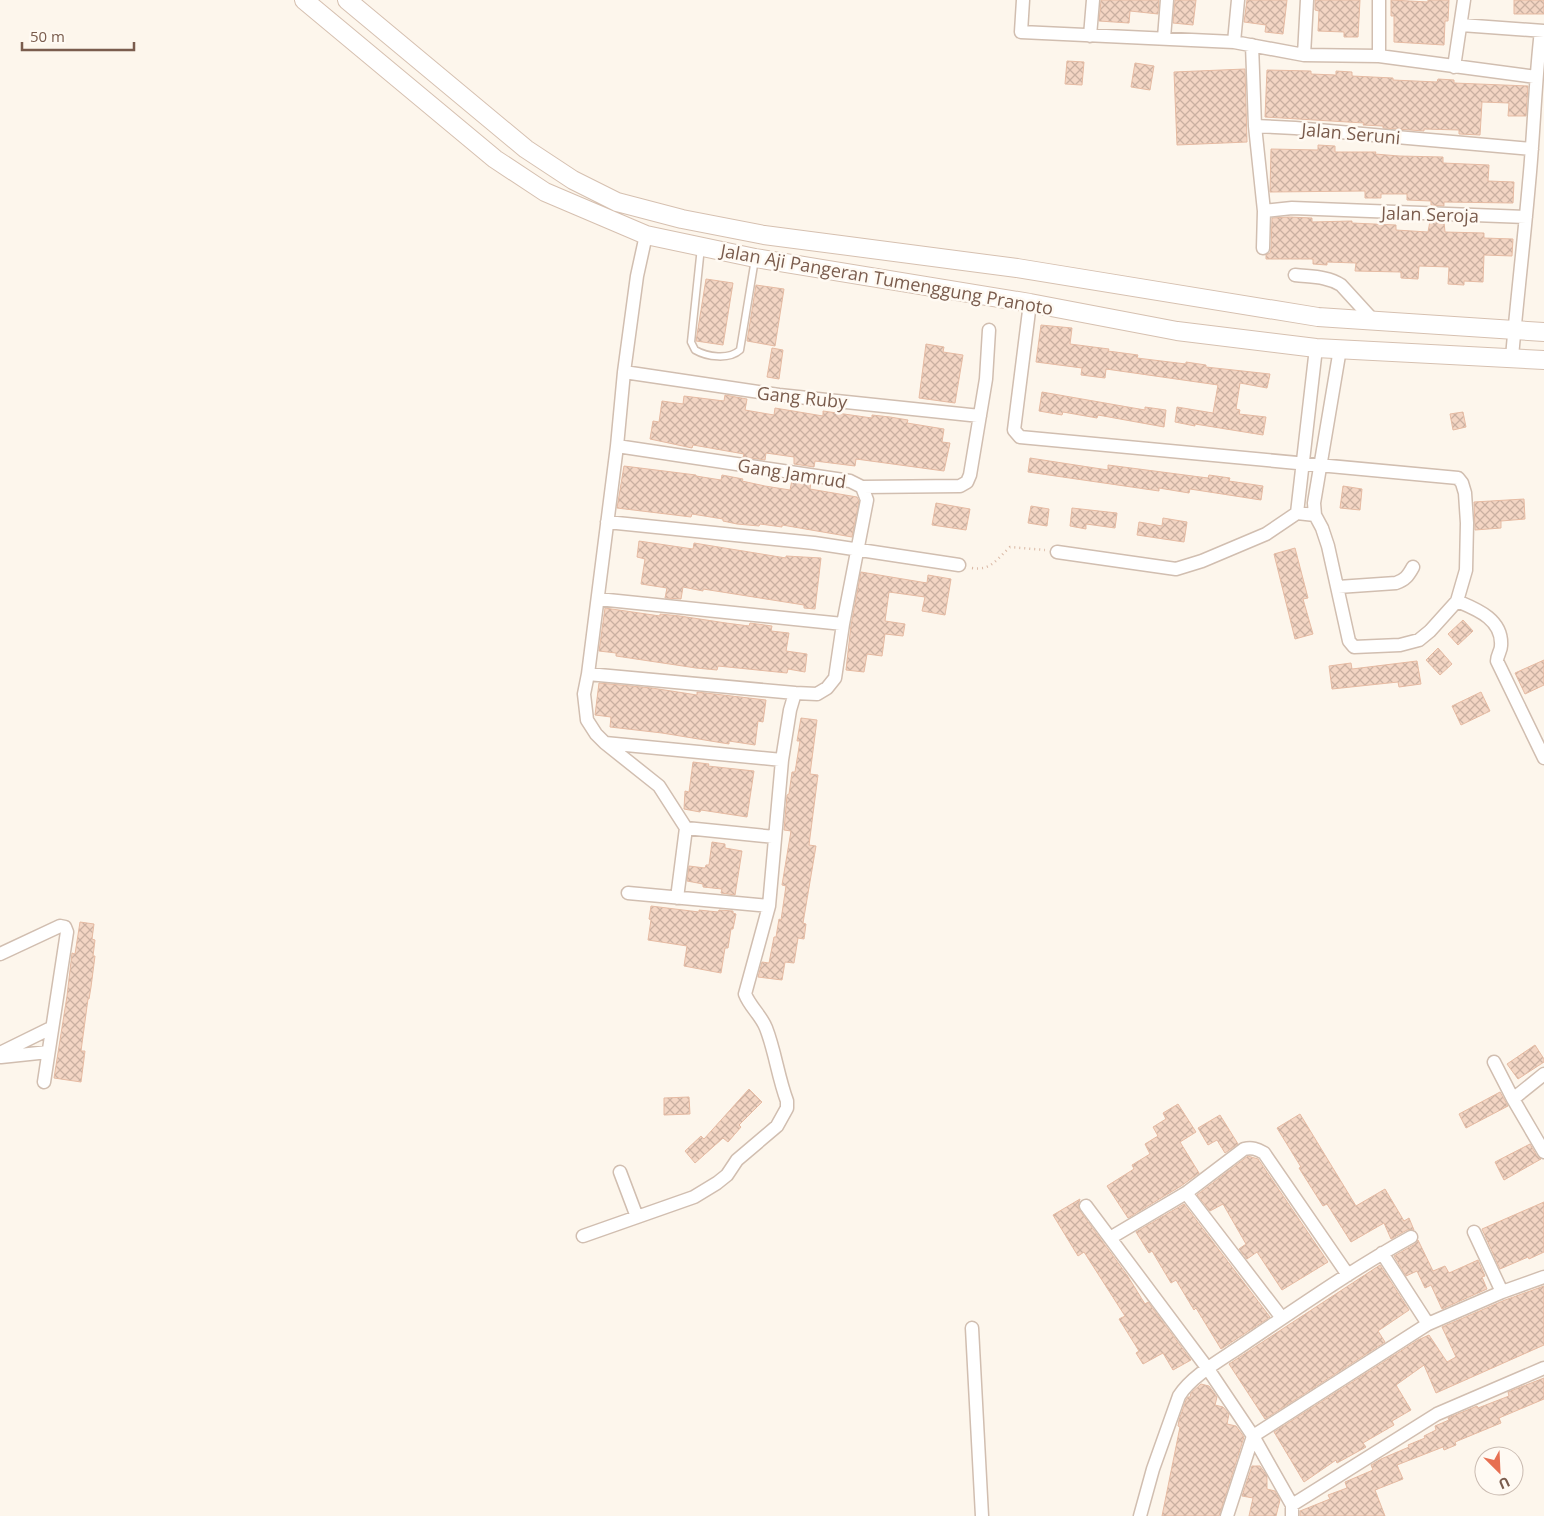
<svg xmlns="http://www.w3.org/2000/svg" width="1544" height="1516" viewBox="0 0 1544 1516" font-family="'Open Sans',sans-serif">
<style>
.building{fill:url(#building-cross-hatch);stroke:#e6bba3}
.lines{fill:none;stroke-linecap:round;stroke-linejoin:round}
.lane-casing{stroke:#d1beb0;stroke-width:9}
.street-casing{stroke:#d1beb0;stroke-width:15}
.secondary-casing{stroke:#d6c0b0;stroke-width:20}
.path{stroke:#d9b8a5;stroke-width:2.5;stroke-dasharray:1 4;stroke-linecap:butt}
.lane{stroke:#fff;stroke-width:6}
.street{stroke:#fff;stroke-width:12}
.secondary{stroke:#fff;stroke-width:18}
.labels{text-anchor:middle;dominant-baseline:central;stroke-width:5;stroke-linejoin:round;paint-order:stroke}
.street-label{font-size:18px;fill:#7a5c4d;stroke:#fffaf3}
</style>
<defs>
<pattern id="building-cross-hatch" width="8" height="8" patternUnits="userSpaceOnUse" patternTransform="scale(1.25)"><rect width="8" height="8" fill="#f3d5c3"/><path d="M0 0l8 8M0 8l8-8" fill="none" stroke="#cab0a1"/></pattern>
</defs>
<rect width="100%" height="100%" fill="#fdf6ec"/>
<path class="building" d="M 1101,0 L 1159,0 L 1158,14 L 1130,11 L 1129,23 L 1099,21 Z
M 1175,0 L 1196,0 L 1193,25 L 1173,23 Z
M 1247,0 L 1287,0 L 1283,34 L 1265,32 L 1266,25 L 1244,22 Z
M 1315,0 L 1360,0 L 1358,37 L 1344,37 L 1344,32 L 1318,31 L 1319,11 L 1315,10 Z
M 1391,0 L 1428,2 L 1428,0 L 1449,0 L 1448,21 L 1445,21 L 1444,45 L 1394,42 L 1394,16 L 1391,16 Z
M 1514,0 L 1544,0 L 1544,14 L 1514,14 Z
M 1067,61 L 1084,62 L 1082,85 L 1065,84 Z
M 1135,63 L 1154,66 L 1150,90 L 1131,87 Z
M 1245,69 L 1247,142 L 1177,145 L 1174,72 Z
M 1267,70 L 1311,71 L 1311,74 L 1336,75 L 1336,71 L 1352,72 L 1352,76 L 1393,78 L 1393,80 L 1437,82 L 1438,79 L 1454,80 L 1454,83 L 1528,86 L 1526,116 L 1508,116 L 1509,103 L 1482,102 L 1480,135 L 1459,134 L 1459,130 L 1424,129 L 1424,131 L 1383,128 L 1383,126 L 1363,125 L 1364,123 L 1265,117 Z
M 1318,145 L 1335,146 L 1335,152 L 1376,152 L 1375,154 L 1399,156 L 1443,157 L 1443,163 L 1489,165 L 1488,181 L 1514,182 L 1513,203 L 1444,202 L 1444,206 L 1431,205 L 1431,201 L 1407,200 L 1407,194 L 1381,194 L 1381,198 L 1365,198 L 1365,191 L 1270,192 L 1271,149 L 1318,150 Z
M 1289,217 L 1312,218 L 1312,222 L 1352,221 L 1352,223 L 1396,225 L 1396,230 L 1428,232 L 1430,221 L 1444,222 L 1445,232 L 1484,233 L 1484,238 L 1513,239 L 1512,256 L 1484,255 L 1483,282 L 1464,281 L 1464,285 L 1448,284 L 1449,267 L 1419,266 L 1418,279 L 1401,278 L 1401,272 L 1355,271 L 1356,263 L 1327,262 L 1327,265 L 1313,264 L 1313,259 L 1266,259 L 1266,255 L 1270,253 L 1271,248 L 1272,218 Z
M 706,279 L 733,283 L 723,345 L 696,341 Z
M 756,285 L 784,289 L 775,346 L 747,341 Z
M 1041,325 L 1072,328 L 1070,344 L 1109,349 L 1108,351 L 1138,355 L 1137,358 L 1186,364 L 1186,362 L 1206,365 L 1206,367 L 1270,374 L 1267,388 L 1240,383 L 1236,409 L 1240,410 L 1239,414 L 1266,417 L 1263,435 L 1195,424 L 1195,426 L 1175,422 L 1177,407 L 1213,413 L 1218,385 L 1106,369 L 1105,378 L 1081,375 L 1082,368 L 1036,362 Z
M 926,344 L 944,347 L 943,352 L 963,355 L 955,403 L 919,398 Z
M 772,348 L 783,350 L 779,379 L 767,377 Z
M 1042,392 L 1145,410 L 1145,407 L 1166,410 L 1164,427 L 1098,415 L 1097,418 L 1063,412 L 1062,415 L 1039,411 Z
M 725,395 L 747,399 L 745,410 L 774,415 L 775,408 L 823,416 L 823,411 L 872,418 L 872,415 L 890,417 L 908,420 L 907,423 L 944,429 L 942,442 L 950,443 L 944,471 L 856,459 L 855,466 L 815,461 L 814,467 L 794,464 L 794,457 L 766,453 L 765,460 L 743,457 L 744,454 L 693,445 L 692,448 L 650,439 L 653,421 L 659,422 L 662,401 L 683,404 L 684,396 L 724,401 Z
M 1463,412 L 1466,427 L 1453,430 L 1450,414 Z
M 1030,458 L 1108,470 L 1108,465 L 1208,478 L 1209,475 L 1230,478 L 1229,481 L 1263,486 L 1261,500 L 1190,489 L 1189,493 L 1159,488 L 1159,491 L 1028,472 Z
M 624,466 L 696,475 L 696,476 L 721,480 L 722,475 L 743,479 L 742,481 L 765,486 L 790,490 L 792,480 L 811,483 L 810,489 L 857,497 L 859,501 L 852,537 L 782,525 L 782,527 L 760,524 L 759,526 L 737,524 L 723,521 L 723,519 L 692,514 L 691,517 L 617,508 Z
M 1343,486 L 1362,489 L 1360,510 L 1340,508 Z
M 1524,499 L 1525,519 L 1501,521 L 1501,528 L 1475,530 L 1474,502 Z
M 936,503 L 970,509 L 966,530 L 932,525 Z
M 1031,506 L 1049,509 L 1047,526 L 1028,523 Z
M 1072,508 L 1117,513 L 1115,528 L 1086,524 L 1086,529 L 1070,526 Z
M 1163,518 L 1187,522 L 1184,542 L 1137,535 L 1139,522 L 1162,526 Z
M 639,541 L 693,549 L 694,543 L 786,558 L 786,556 L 821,558 L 815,609 L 804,608 L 804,605 L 703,589 L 703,591 L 683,587 L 681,599 L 665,598 L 667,588 L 641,584 L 645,559 L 637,557 Z
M 1295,548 L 1308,598 L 1303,599 L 1313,634 L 1295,639 L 1274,554 Z
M 861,572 L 927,583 L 928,575 L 951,579 L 945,615 L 922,611 L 925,597 L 889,592 L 885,621 L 905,624 L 903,636 L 885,634 L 882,656 L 867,654 L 864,672 L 846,670 L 851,625 Z
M 605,608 L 660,616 L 660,614 L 680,616 L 726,623 L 749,626 L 750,623 L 772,626 L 771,631 L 789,633 L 786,651 L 807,654 L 805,672 L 788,669 L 787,673 L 718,666 L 717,670 L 696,668 L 616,656 L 616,653 L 599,651 Z
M 1463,620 L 1473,631 L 1458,645 L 1448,634 Z
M 1438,648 L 1452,664 L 1440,675 L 1426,660 Z
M 1544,660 L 1544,685 L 1525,694 L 1515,673 Z
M 1417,661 L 1421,684 L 1399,687 L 1398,682 L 1332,689 L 1329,666 L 1351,663 L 1352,669 Z
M 599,683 L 652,688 L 697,695 L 697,692 L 766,700 L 763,722 L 758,721 L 755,745 L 729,741 L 729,744 L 662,733 L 610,727 L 611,717 L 595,715 Z
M 1481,692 L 1490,711 L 1461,725 L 1452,706 Z
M 801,718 L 817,720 L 810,774 L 818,775 L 809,845 L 816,846 L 803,923 L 806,924 L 804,939 L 798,938 L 794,963 L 785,962 L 782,980 L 758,977 L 762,962 L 769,963 L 774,937 L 776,937 L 779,919 L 781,920 L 786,886 L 782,885 L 791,831 L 784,830 L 787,795 L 789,794 L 792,772 L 795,772 L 800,741 L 797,741 Z
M 693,762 L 709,764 L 708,766 L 754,771 L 747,817 L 701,810 L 700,812 L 684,809 L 685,791 L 689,792 Z
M 712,842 L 725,844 L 725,848 L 742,851 L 735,895 L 721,893 L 722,889 L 703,887 L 703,884 L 687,881 L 689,866 L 705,868 L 706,865 L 709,865 Z
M 651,906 L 699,912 L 699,910 L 718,912 L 719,910 L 733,911 L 733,913 L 736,914 L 733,929 L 731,929 L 728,948 L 725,948 L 721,973 L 684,966 L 687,946 L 648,940 L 651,920 L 649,919 Z
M 80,922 L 94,924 L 92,939 L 95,940 L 93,956 L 95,956 L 91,987 L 89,999 L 88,999 L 81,1051 L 85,1051 L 81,1082 L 54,1078 L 67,996 L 72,953 L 75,954 Z
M 1535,1045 L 1544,1059 L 1544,1062 L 1518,1079 L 1507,1064 Z
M 749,1089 L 762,1102 L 739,1125 L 741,1127 L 728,1142 L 723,1138 L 695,1163 L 685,1151 L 701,1136 L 704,1139 Z
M 1500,1092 L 1508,1106 L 1466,1128 L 1459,1114 Z
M 689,1097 L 690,1114 L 664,1115 L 664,1098 Z
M 1178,1104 L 1196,1132 L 1180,1142 L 1199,1173 L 1181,1186 L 1128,1218 L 1107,1186 L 1134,1169 L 1132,1165 L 1150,1154 L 1145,1144 L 1158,1136 L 1153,1127 L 1166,1119 L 1163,1113 Z
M 1300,1114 L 1356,1206 L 1385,1189 L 1404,1221 L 1409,1218 L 1414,1230 L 1407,1230 L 1391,1239 L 1384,1223 L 1351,1242 L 1327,1204 L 1323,1206 L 1299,1168 L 1301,1167 L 1277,1128 Z
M 1220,1115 L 1238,1144 L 1225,1153 L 1217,1140 L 1208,1145 L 1198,1128 Z
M 1530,1144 L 1537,1156 L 1541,1159 L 1504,1180 L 1495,1162 Z
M 1248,1156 L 1258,1159 L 1328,1262 L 1282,1290 L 1257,1252 L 1247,1259 L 1239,1249 L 1246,1244 L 1223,1204 L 1210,1211 L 1197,1195 Z
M 1080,1199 L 1078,1206 L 1080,1211 L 1127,1275 L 1145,1304 L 1148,1302 L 1191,1360 L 1173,1370 L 1163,1353 L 1143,1364 L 1136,1353 L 1139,1351 L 1119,1319 L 1125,1316 L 1084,1252 L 1078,1256 L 1053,1215 Z
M 1544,1202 L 1544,1252 L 1529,1259 L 1528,1257 L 1500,1269 L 1482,1229 Z
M 1184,1204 L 1270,1317 L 1221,1349 L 1196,1308 L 1194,1310 L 1176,1280 L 1171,1283 L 1152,1251 L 1149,1253 L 1136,1232 Z
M 1418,1240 L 1433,1271 L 1445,1266 L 1449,1273 L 1478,1260 L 1485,1276 L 1482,1277 L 1487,1289 L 1442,1309 L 1431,1285 L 1425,1288 L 1417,1271 L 1406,1276 L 1394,1256 L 1415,1244 Z
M 1380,1265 L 1409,1310 L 1378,1331 L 1385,1342 L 1265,1419 L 1229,1364 Z
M 1544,1286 L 1544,1345 L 1436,1393 L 1424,1365 L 1396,1385 L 1411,1410 L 1392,1421 L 1394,1425 L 1363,1443 L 1366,1447 L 1337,1463 L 1336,1460 L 1304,1482 L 1274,1432 L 1418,1340 L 1429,1335 L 1447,1362 L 1456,1357 L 1442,1327 L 1505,1300 Z
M 1544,1378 L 1544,1399 L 1499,1418 L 1501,1423 L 1455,1442 L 1456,1445 L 1444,1450 L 1443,1447 L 1397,1465 L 1403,1479 L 1375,1490 L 1385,1516 L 1300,1516 L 1300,1511 L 1330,1499 L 1328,1495 L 1347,1488 L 1345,1482 L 1373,1470 L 1371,1465 L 1381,1459 L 1409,1447 L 1408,1445 L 1425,1438 L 1424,1436 L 1436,1430 L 1435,1426 L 1449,1420 L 1448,1418 L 1477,1406 L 1478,1408 L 1509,1396 L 1508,1392 Z
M 1201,1384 L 1209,1386 L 1217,1397 L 1215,1405 L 1223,1407 L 1229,1414 L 1227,1424 L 1236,1426 L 1244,1437 L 1219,1516 L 1162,1516 L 1180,1427 L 1178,1426 L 1179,1420 L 1186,1400 L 1188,1397 L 1190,1397 L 1191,1393 Z
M 1252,1466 L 1260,1466 L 1267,1476 L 1267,1489 L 1275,1491 L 1280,1500 L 1276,1516 L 1249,1516 L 1253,1498 L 1242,1496 Z"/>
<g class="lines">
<g class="lane-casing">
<path id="lane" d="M 701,247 L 691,342 L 695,350 C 707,357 729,360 740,350 L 755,259"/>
</g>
<g class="street-casing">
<path id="street" d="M 1023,0 L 1021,32 L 1234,42 L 1304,55 L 1307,0
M 1461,25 L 1544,31
M 1090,36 L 1093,0
M 1164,38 L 1167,0
M 1234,42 L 1238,0
M 1252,45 L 1255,126 L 1264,211 L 1263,248
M 1304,55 L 1379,56 L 1536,77
M 1379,56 L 1379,0
M 1454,67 L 1464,0
M 1255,126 L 1295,128 L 1532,149
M 1264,211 L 1292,208 L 1526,217
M 646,235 L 637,276 L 624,372 L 617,446 L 588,674 L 584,694 L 587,720 L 596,734 L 605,743 L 659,786 L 686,828 L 775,837
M 1295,275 C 1311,277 1327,276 1341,285 L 1373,320
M 1030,303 L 1014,430 L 1020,437 L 1458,478 L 1462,483 L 1465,493 L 1467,523 L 1466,570 L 1457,601 L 1430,631 L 1419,640 L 1400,645 L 1354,647 L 1349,641 L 1328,546 L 1322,528 L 1315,515 L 1314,503 L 1340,349
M 1512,357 C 1517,299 1524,241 1529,183 C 1534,132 1535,81 1541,31
M 624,372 L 779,395 L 980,416
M 617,446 L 850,481 L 862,487 L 960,486 L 967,482 L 970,475 L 986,379 L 989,330
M 1297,513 L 1316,348
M 607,522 L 814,543 L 959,565
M 1057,552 L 1176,569 L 1202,561 L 1266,534 L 1297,513 L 1315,515
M 1338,587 L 1396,583 C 1405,580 1408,576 1413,567
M 598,599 L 843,624
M 1457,601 C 1476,609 1503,619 1501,646 C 1501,651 1497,655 1497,661 L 1544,758
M 588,674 L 795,693
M 605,743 L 782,760
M 628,893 L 769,906
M 677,898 L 686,828
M 0,954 L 60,926 L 65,927 L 67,932 L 44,1082
M 0,1053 L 51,1028
M 1,1057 L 48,1052
M 1494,1062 L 1513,1099 L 1544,1152
M 1513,1099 L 1544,1074
M 620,1172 L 637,1217
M 1186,1193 L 1282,1318
M 1086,1206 L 1208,1369 L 1253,1436 L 1292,1505
M 1474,1232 L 1502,1292
M 583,1236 L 694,1197 L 717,1183 L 727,1175 L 737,1160 L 777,1126 L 787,1108 L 787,1101 C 778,1077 775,1051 766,1028 C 761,1015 750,1007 745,994 L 769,906 L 782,760 L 790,710 L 795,693 L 817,694 L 827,688 L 835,678 L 843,624 L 867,500 L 862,487
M 1110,1238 L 1186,1193 L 1244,1149 C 1252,1147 1257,1149 1264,1153 L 1348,1275
M 1382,1253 L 1428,1324
M 972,1328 L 982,1516
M 1140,1516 L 1153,1469 L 1179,1396 C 1192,1375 1224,1358 1244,1344 C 1299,1307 1353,1269 1411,1237
M 1227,1516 L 1253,1436 L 1428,1324 L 1502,1292 L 1544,1277
M 1292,1516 L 1292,1505 L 1437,1414 L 1544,1368"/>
</g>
<g class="secondary-casing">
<path id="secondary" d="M 304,0 L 495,159 L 545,192 L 646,235 L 755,258 L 1030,303 L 1177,331 L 1316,348 L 1544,360
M 347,0 L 526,149 L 573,180 L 617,202 L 682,219 L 764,235 L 1017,268 L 1318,317 L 1544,332"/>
</g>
<path class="path" d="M 972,568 C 991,571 997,559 1010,547 L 1045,550"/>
<use href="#lane" class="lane"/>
<use href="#street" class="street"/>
<use href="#secondary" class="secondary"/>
</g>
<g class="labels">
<g class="street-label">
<text transform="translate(1351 133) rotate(5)">Jalan Seruni</text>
<text transform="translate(1430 214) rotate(2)">Jalan Seroja</text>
<text transform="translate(887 279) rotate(10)">Jalan Aji Pangeran Tumenggung Pranoto</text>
<text transform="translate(802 397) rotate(6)">Gang Ruby</text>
<text transform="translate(792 473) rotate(9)">Gang Jamrud</text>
</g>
</g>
<g transform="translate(1499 1471) rotate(156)"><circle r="24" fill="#fffaf3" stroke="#cabbb1"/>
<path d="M0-4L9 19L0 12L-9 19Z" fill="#e76f51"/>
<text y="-8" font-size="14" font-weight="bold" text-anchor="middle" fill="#7a5c4d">U</text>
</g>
<path d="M22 42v8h112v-8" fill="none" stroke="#7a5c4d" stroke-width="2.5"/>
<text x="30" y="42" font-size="15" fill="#7a5c4d" stroke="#fffaf3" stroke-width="4" paint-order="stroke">50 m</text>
</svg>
